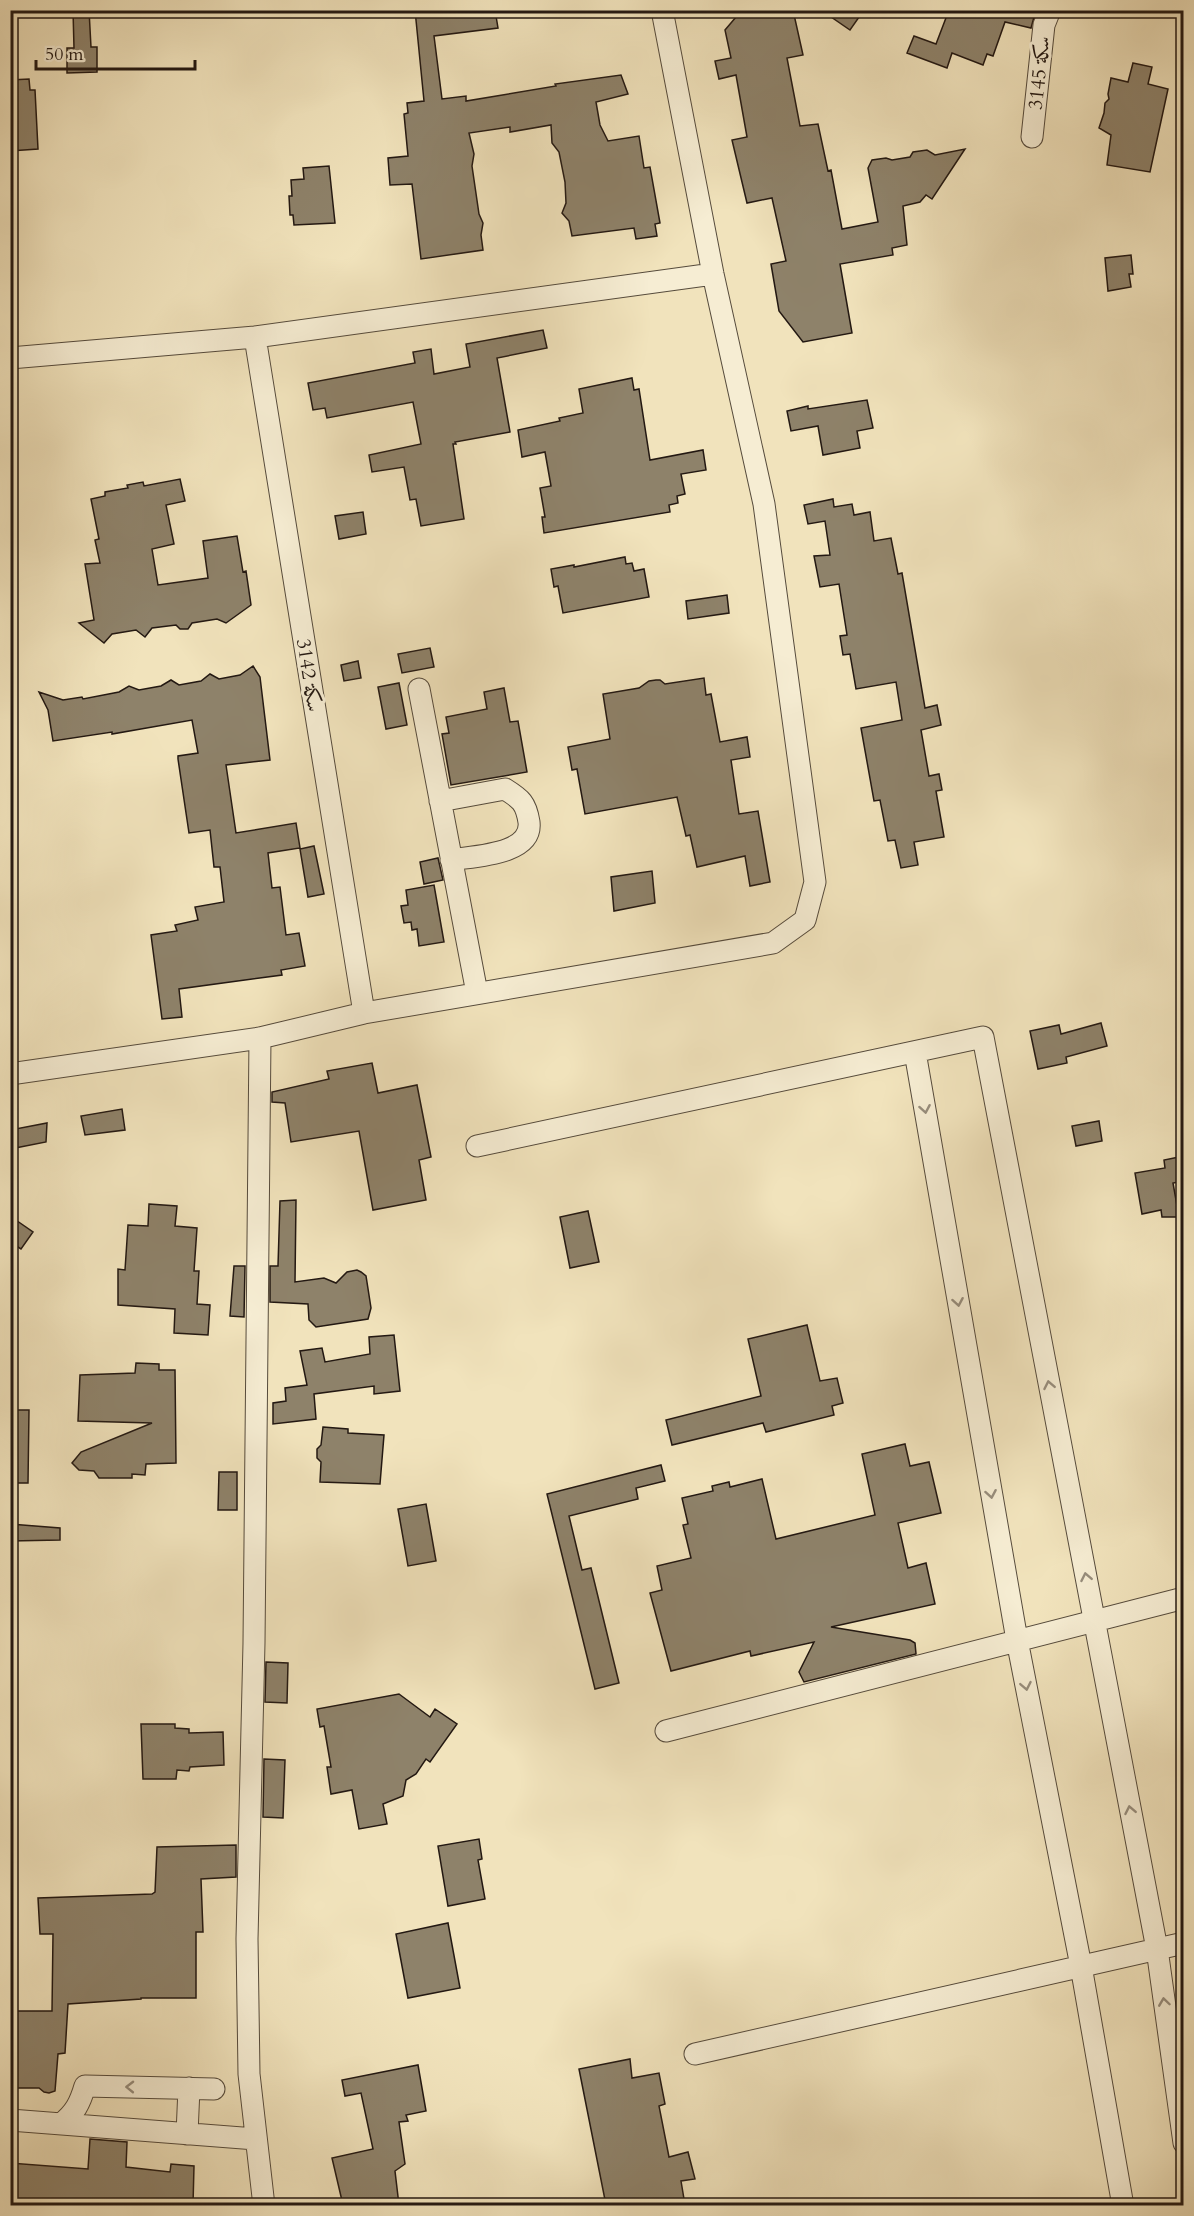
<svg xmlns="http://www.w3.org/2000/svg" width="1194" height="2216" viewBox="0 0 1194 2216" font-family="Cardo,Amiri,serif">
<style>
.building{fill:#8e826a;stroke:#231812;stroke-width:1.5}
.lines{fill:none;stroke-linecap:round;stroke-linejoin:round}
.minor-casing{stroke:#564b3c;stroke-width:23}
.minor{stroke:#f6edd3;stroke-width:21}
.oneway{stroke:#978d7c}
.labels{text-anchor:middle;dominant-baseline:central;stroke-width:6;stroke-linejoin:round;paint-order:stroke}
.street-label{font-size:20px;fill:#231812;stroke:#f6edd3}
</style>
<rect width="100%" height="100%" fill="#f1e3bc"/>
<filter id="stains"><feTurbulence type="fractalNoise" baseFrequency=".00333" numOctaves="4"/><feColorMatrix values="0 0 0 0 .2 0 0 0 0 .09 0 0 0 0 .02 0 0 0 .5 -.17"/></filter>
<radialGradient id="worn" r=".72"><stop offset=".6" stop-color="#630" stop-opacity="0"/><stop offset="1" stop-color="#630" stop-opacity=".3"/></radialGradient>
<path class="building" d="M 73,10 L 89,10 L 91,47 L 97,47 L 97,72 L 67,73 L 67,48 L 74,48 Z
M 415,10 L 495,10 L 498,28 L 434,36 L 442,99 L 466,96 L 466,101 L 556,86 L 555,84 L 621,75 L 628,94 L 596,102 L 600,125 L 608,141 L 639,136 L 644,168 L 650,167 L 660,223 L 655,224 L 657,236 L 636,239 L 634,228 L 572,236 L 569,221 L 562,213 L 566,203 L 565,182 L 559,152 L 552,143 L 551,125 L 510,132 L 510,127 L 469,133 L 474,154 L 472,166 L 479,214 L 483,223 L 481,235 L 483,250 L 421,259 L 412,184 L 390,185 L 388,158 L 408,156 L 404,114 L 408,113 L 407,103 L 424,101 Z
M 742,10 L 793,10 L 803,55 L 787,58 L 800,126 L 818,124 L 828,171 L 831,170 L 842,229 L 878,222 L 868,168 L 872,160 L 886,158 L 892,160 L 910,157 L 913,152 L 927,150 L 935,155 L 965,149 L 932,199 L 926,195 L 920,202 L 903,206 L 907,245 L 892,248 L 893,255 L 840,264 L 852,333 L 803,342 L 779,311 L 771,264 L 786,261 L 772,198 L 747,203 L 732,140 L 747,137 L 736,75 L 719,79 L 715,61 L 731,58 L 725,30 Z
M 821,10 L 864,10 L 850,30 Z
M 949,10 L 1036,10 L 1031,28 L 1005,22 L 993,56 L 987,54 L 983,65 L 952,53 L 947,68 L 907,53 L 914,36 L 936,44 Z
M 1133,63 L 1152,67 L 1148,84 L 1168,89 L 1150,172 L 1107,165 L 1111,135 L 1099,128 L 1104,113 L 1105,103 L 1109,99 L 1108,94 L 1111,78 L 1128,82 Z
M 29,79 L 30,90 L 35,90 L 38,149 L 10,151 L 10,80 Z
M 329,166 L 335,223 L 294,225 L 293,215 L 290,215 L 289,196 L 292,196 L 291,180 L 304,179 L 303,168 Z
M 1131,255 L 1133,274 L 1129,274 L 1131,287 L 1108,291 L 1105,258 Z
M 543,330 L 547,348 L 497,358 L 510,432 L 455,442 L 456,444 L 453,444 L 464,519 L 421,526 L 416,499 L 410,500 L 404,467 L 372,472 L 369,455 L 421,444 L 413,402 L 327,418 L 325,408 L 313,410 L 308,383 L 415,363 L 413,352 L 431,349 L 434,374 L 470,367 L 466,344 Z
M 632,378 L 634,390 L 639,389 L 650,460 L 703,450 L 706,470 L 681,474 L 685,494 L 677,496 L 678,503 L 669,505 L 670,512 L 544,533 L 542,517 L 545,517 L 540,488 L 551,486 L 545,452 L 522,457 L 518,430 L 560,421 L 559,418 L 583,413 L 579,389 Z
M 867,400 L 873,428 L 857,431 L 860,448 L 823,455 L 818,426 L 791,431 L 787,411 L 808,406 L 808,409 Z
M 180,479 L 185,501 L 166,505 L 174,544 L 152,549 L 158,585 L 208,578 L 203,541 L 237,536 L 243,572 L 246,571 L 251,605 L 226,623 L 217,619 L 192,623 L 188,629 L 180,629 L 176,625 L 152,628 L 145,637 L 136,630 L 112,634 L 104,643 L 79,623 L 94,620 L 85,564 L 100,563 L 95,540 L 99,539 L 91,499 L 105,496 L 105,492 L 128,488 L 127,485 L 143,482 L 144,486 Z
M 833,499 L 834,507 L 852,504 L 854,515 L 870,512 L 874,541 L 891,538 L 898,574 L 902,573 L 925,708 L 937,705 L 941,725 L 921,730 L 929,776 L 939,774 L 942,790 L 936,791 L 944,837 L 914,842 L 918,865 L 901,868 L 895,840 L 888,841 L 880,800 L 874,801 L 861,728 L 902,720 L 896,682 L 856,689 L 850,654 L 843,655 L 840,636 L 847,635 L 839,584 L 820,587 L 814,556 L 830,555 L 825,521 L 808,524 L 804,505 Z
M 363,512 L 366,534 L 339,539 L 335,516 Z
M 625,557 L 626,564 L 632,563 L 634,571 L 644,569 L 649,597 L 563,613 L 558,586 L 554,587 L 551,569 L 574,565 L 574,567 Z
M 727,595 L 729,613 L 688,619 L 686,601 Z
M 430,648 L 434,667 L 402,673 L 398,654 Z
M 358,661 L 361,678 L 344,681 L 341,665 Z
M 253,666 L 260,677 L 270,760 L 226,765 L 236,833 L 296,823 L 300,848 L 268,853 L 272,888 L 280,887 L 286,935 L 299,933 L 305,966 L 281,970 L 282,975 L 179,989 L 182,1017 L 162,1019 L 151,935 L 177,931 L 175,925 L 198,920 L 195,907 L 224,902 L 220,867 L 214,867 L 210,830 L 189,833 L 178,759 L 178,756 L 198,753 L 192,720 L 112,734 L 112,732 L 53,741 L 48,710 L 39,692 L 63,700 L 82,697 L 83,699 L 119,692 L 129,686 L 139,690 L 161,686 L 171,680 L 179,685 L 201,681 L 210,674 L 219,679 L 240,675 Z
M 704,678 L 706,695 L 711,694 L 720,742 L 747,737 L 750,757 L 731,760 L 739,814 L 758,811 L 770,882 L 750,886 L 745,856 L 697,867 L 690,835 L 686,836 L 677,797 L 585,814 L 577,769 L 572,770 L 568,747 L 610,739 L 603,694 L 639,688 L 649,681 L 656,680 L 660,680 L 665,684 Z
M 399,683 L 407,725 L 386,729 L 378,687 Z
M 504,688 L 510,722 L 518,721 L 527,772 L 451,785 L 442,734 L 449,733 L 446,717 L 487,709 L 484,692 Z
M 314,846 L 324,894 L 308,897 L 300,849 Z
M 438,858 L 443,880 L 424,884 L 420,862 Z
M 652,871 L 655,903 L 614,911 L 611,877 Z
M 434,885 L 444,942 L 419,946 L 417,929 L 412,930 L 411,922 L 404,923 L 401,906 L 408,905 L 406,890 Z
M 1101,1023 L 1107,1046 L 1066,1057 L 1067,1063 L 1038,1069 L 1030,1031 L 1059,1025 L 1061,1034 Z
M 372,1063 L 378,1093 L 417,1085 L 431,1157 L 419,1160 L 426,1200 L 373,1210 L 359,1131 L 291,1142 L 285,1103 L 272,1102 L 272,1092 L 329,1079 L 327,1071 Z
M 122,1109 L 125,1130 L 85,1135 L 81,1116 Z
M 1099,1121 L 1102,1141 L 1076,1146 L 1072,1126 Z
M 47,1123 L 46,1142 L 10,1149 L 10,1130 Z
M 1184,1156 L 1184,1181 L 1173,1183 L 1179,1217 L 1162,1217 L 1161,1210 L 1142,1214 L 1135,1173 L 1165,1168 L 1164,1160 Z
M 296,1200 L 295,1282 L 324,1278 L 336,1283 L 347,1272 L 357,1270 L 361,1272 L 366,1276 L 371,1308 L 368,1319 L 316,1327 L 309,1320 L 308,1304 L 270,1302 L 270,1266 L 278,1266 L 280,1201 Z
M 149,1204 L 177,1206 L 175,1226 L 197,1228 L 194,1271 L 199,1271 L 197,1304 L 210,1305 L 208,1335 L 174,1333 L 175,1309 L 118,1305 L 118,1269 L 125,1270 L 128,1225 L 148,1226 Z
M 588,1211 L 599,1262 L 570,1268 L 560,1217 Z
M 10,1216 L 33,1232 L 21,1249 L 10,1242 Z
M 234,1266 L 245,1266 L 244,1317 L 230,1316 Z
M 807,1325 L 820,1381 L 837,1378 L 843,1403 L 832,1406 L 834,1415 L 766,1432 L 763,1423 L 672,1445 L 666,1420 L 761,1396 L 748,1339 Z
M 394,1335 L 400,1391 L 374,1394 L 374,1386 L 314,1394 L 316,1419 L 273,1424 L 273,1403 L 286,1401 L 285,1388 L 307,1385 L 300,1351 L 322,1348 L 325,1362 L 370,1354 L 369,1337 Z
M 136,1363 L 159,1364 L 159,1370 L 175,1370 L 176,1463 L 146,1464 L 145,1475 L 132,1474 L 132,1478 L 99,1478 L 94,1471 L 79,1470 L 72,1463 L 81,1452 L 152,1423 L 78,1421 L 80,1375 L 135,1373 Z
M 10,1410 L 29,1410 L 28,1483 L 10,1483 Z
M 323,1427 L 348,1429 L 348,1433 L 384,1435 L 380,1484 L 320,1482 L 321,1462 L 317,1458 L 317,1449 L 321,1445 Z
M 905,1444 L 910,1466 L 929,1462 L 941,1513 L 898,1523 L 908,1568 L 926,1563 L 935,1604 L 831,1627 L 910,1640 L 915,1643 L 916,1654 L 804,1682 L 799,1672 L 814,1642 L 751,1656 L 750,1651 L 671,1671 L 650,1593 L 662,1590 L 657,1566 L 691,1558 L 683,1525 L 688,1524 L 682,1498 L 713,1491 L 712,1486 L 729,1482 L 730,1487 L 762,1479 L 776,1539 L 875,1515 L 862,1454 Z
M 661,1465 L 665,1481 L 636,1488 L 638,1499 L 569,1516 L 582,1570 L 591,1568 L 619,1683 L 595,1689 L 547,1494 Z
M 219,1472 L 237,1472 L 237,1510 L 218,1510 Z
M 426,1504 L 436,1561 L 408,1566 L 398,1509 Z
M 10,1524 L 60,1528 L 60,1540 L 10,1541 Z
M 266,1662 L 288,1663 L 287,1703 L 265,1702 Z
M 399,1694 L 430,1717 L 435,1709 L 457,1724 L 430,1762 L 426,1759 L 416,1774 L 406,1780 L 403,1796 L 383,1804 L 387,1824 L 359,1829 L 352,1790 L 331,1794 L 327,1767 L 331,1767 L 324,1726 L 320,1727 L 317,1709 Z
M 141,1724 L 175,1724 L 175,1728 L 189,1729 L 189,1733 L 223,1732 L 224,1765 L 190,1767 L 189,1771 L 177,1770 L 176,1779 L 143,1779 Z
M 264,1759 L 285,1760 L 283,1818 L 263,1817 Z
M 479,1839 L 482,1859 L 478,1860 L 485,1899 L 448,1906 L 438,1846 Z
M 236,1845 L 236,1877 L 201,1879 L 203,1932 L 196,1932 L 196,1998 L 141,1998 L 141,1999 L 68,2004 L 65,2053 L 58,2054 L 55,2091 L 49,2093 L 44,2092 L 39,2088 L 10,2088 L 10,2011 L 52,2011 L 53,1934 L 40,1934 L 38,1898 L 152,1894 L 155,1892 L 157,1847 Z
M 448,1923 L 460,1988 L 408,1998 L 396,1934 Z
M 630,2059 L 632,2078 L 659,2073 L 665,2104 L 659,2106 L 669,2157 L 688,2152 L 695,2179 L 681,2181 L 685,2205 L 606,2205 L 579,2069 Z
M 418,2065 L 426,2111 L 406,2115 L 408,2121 L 399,2122 L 405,2164 L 395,2171 L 399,2205 L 343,2205 L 332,2158 L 373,2149 L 361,2093 L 345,2096 L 342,2080 Z
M 90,2139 L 127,2142 L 126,2167 L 170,2172 L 171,2164 L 194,2166 L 193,2205 L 10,2205 L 10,2163 L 88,2169 Z"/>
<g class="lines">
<g class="minor-casing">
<path id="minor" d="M 1032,137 L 1044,25 L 1050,10
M 255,337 L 364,1013
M 10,358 L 255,337 L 713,274
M 419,689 L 477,993
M 440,801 L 505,789 C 521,799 526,803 529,822 C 533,855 474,856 451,860
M 260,1038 L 254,1643 L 247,1939 L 249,2074 L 264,2206
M 915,1052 L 1017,1640 L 1081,1966 L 1123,2206
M 10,1074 L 260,1038 L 364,1013 L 773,943 L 805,920 L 815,882 L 764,504 L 713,274 L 662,10
M 477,1146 L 983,1037 L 1157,1949 L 1184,2143
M 666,1731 L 1184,1598
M 695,2054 L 1184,1943
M 10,2120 L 256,2139
M 61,2124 C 75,2113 80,2103 85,2086 L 214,2089
M 187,2134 L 189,2088"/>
</g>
<use href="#minor" class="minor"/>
</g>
<defs><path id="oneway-chevron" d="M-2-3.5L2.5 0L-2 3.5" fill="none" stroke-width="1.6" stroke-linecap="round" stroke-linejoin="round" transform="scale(1.5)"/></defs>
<g class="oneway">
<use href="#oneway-chevron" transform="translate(925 1109) rotate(80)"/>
<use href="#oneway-chevron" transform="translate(958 1302) rotate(80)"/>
<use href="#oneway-chevron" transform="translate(1049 1385) rotate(-101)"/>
<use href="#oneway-chevron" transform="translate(991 1494) rotate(80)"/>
<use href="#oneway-chevron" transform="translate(1086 1577) rotate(-101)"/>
<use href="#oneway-chevron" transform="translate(1026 1686) rotate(79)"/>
<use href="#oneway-chevron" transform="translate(1130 1810) rotate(-101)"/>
<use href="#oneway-chevron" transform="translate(1164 2002) rotate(-98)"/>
<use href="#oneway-chevron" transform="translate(130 2087) rotate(-179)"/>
</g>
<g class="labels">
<g class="street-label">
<text transform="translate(1039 73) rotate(-84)">سكة 3145</text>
<text transform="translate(309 675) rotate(81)">سكة 3142</text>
</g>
</g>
<rect width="1194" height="2216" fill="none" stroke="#f1e3bc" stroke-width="36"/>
<rect x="12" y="12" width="1170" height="2192" fill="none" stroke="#231812" stroke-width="3"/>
<rect x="18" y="18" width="1158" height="2180" fill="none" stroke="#231812" stroke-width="1.5"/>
<path d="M36 60v9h159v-9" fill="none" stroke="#231812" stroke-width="3"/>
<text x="45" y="60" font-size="18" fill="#231812" stroke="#f6edd3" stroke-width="4.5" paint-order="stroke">50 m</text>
<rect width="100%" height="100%" filter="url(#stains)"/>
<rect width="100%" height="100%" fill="url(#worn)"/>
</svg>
